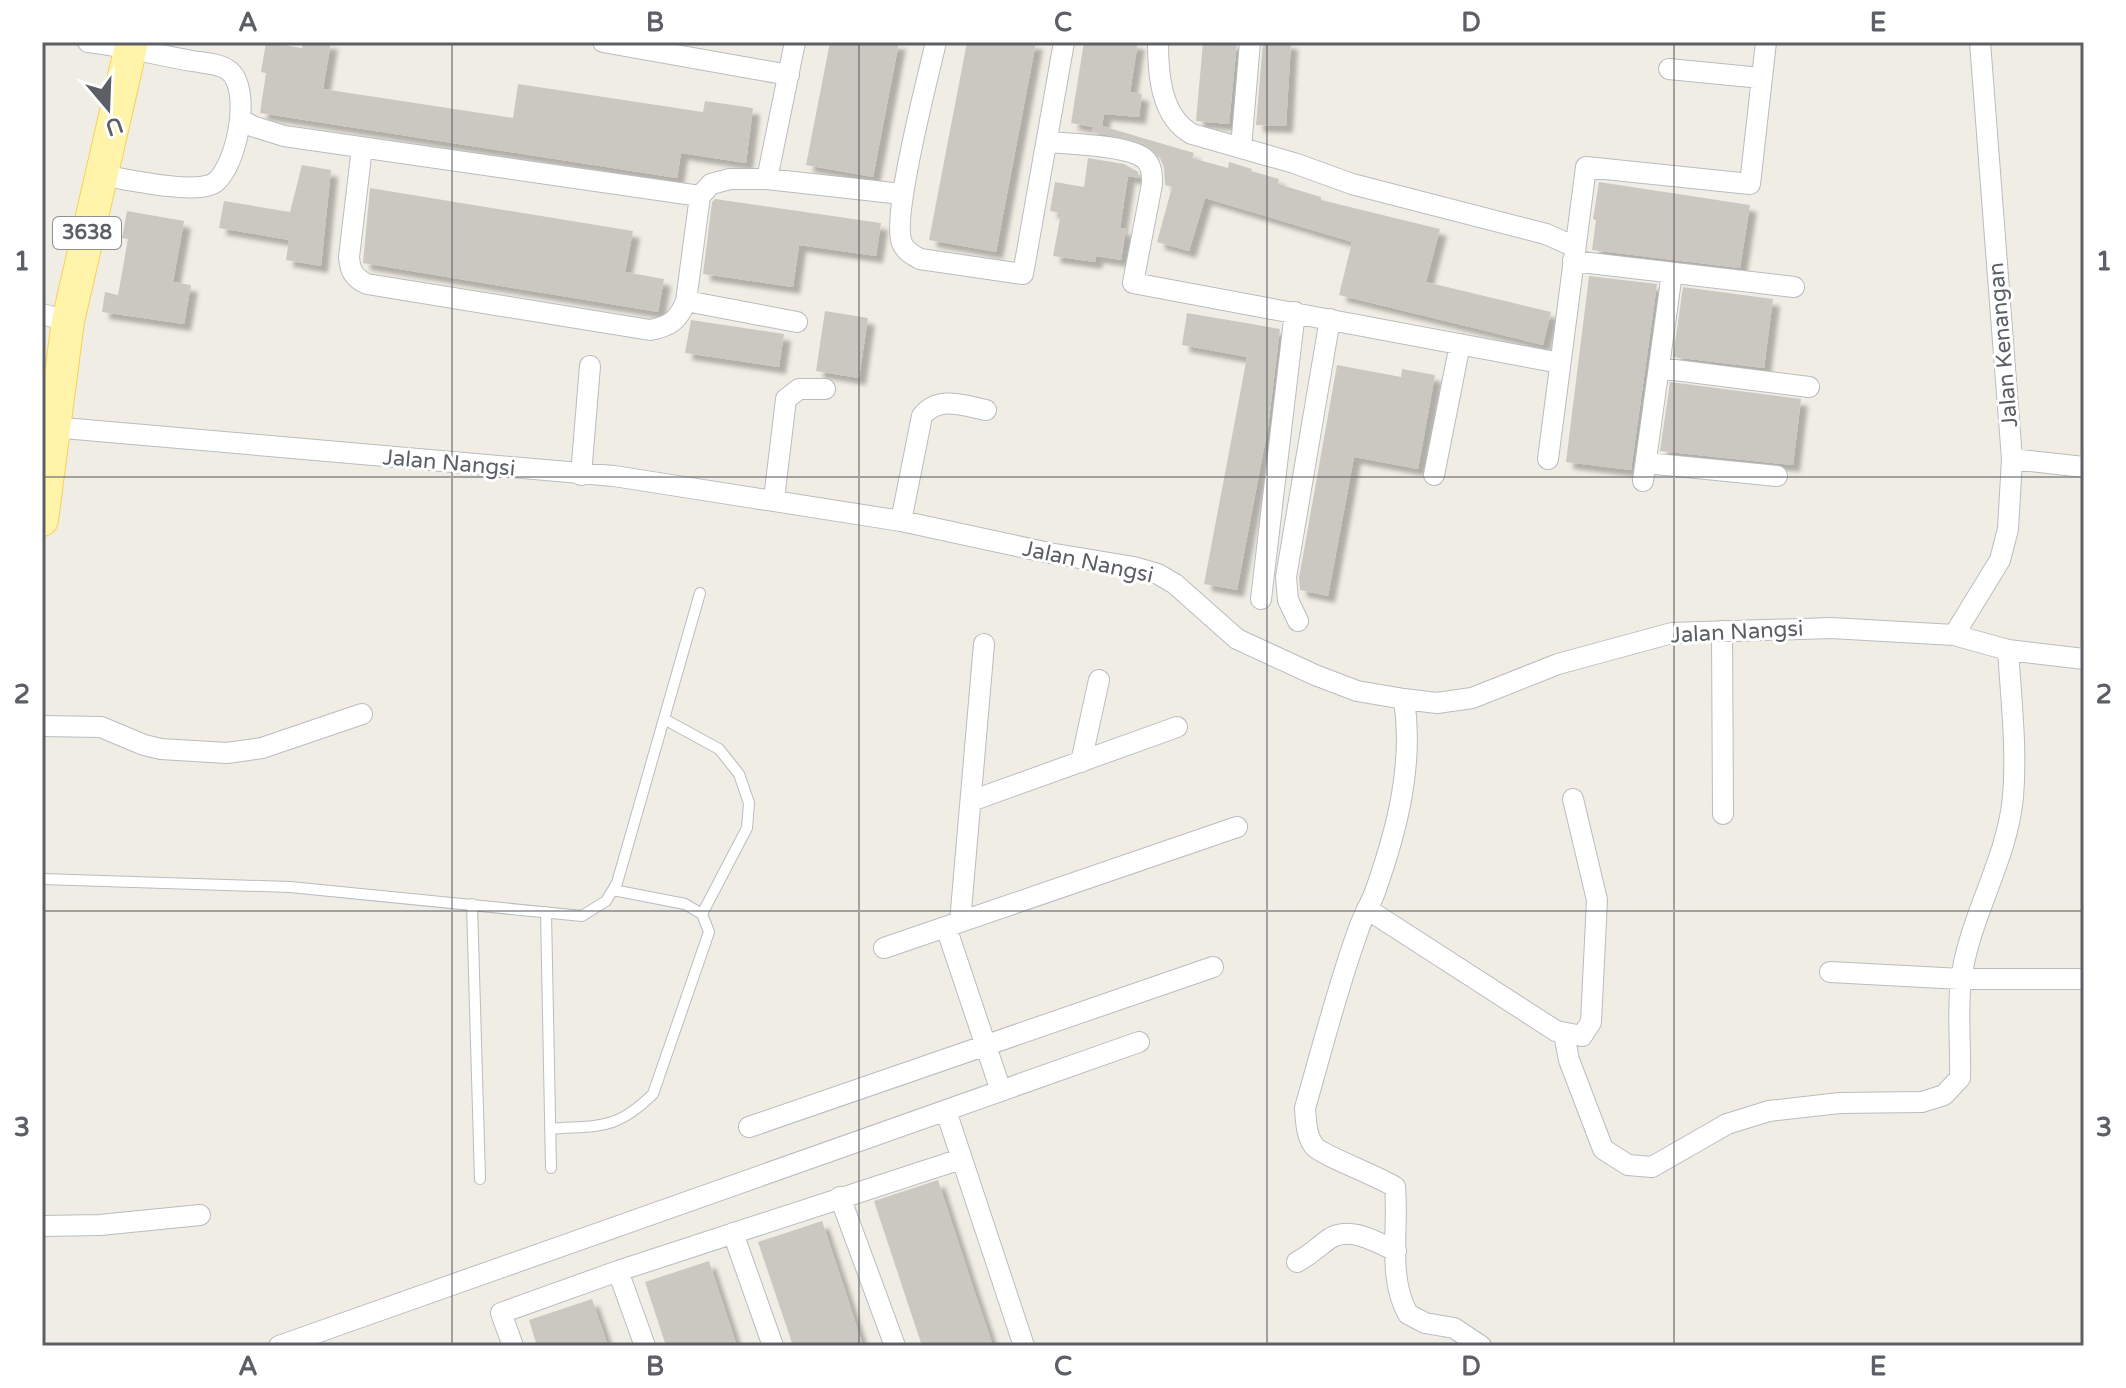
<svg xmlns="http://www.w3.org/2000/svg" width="2126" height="1388" viewBox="0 0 2126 1388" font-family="'Varela Round',sans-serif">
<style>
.building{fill:#cbc8c1;filter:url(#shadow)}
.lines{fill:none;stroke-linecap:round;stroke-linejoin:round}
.service-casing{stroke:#b9bcc1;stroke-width:12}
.minor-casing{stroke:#b9bcc1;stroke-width:22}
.primary-casing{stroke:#f8d155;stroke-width:34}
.service{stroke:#fff;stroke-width:10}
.minor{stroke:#fff;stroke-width:20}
.primary{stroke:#fff4aa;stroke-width:32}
.grid{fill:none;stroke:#5c6066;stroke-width:2;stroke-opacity:0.55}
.labels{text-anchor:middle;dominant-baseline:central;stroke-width:6;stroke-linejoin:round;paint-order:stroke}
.shield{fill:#fff;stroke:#8d9094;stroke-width:2}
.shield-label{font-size:20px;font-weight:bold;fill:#5c6066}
.street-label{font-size:22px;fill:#5c6066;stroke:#fff}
.neatline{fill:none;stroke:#5c6066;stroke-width:3}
.grid-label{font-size:26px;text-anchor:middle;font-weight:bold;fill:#5c6066}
</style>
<defs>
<filter id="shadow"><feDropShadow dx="7" dy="7" stdDeviation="2" flood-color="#0004"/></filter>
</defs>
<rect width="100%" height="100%" fill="#f0eee4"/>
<path class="building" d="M 266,42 L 302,48 L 303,42 L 331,42 L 323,89 L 513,118 L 518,84 L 703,112 L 705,101 L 753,108 L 746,163 L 681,153 L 677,178 L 260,113 L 266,73 L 261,72 Z
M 830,42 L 899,42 L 873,177 L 806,165 Z
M 967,42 L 1036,42 L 996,252 L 929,240 Z
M 1084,42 L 1138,42 L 1130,92 L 1142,94 L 1139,117 L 1104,114 L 1102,126 L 1194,153 L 1192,158 L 1228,168 L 1229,162 L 1252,169 L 1251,171 L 1279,179 L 1278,184 L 1321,197 L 1321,200 L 1440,229 L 1426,282 L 1551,312 L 1543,345 L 1339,295 L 1352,242 L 1205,198 L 1189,251 L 1157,242 L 1172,187 L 1165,185 L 1164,168 L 1159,155 L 1143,143 L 1092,132 L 1093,127 L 1071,123 Z
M 1203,42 L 1237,42 L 1229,124 L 1196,121 Z
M 1263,42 L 1291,42 L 1286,126 L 1256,125 Z
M 1088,158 L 1124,164 L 1138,172 L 1139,178 L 1128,176 L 1120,228 L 1126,229 L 1121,260 L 1096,256 L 1095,262 L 1053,256 L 1061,213 L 1050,211 L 1055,182 L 1084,187 Z
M 302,165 L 331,170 L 321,266 L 286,260 L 289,240 L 219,228 L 224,201 L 290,212 Z
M 1599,182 L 1750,205 L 1740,268 L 1592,250 L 1596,220 L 1593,219 Z
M 370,188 L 633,231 L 625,272 L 664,279 L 658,312 L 363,263 Z
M 715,199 L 881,223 L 876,256 L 799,245 L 793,287 L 703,274 L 712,202 Z
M 127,211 L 184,221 L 173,282 L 191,285 L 184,324 L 102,312 L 105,292 L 118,295 L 128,239 L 122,238 Z
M 1589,276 L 1657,284 L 1631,470 L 1566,462 Z
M 1683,287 L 1773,299 L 1764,368 L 1673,357 Z
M 825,311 L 868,318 L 859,378 L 816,371 Z
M 1187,313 L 1280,329 L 1268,427 L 1237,590 L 1204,584 L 1247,357 L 1182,345 Z
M 691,320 L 784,334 L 779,367 L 685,353 Z
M 1337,365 L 1401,377 L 1402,369 L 1435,375 L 1418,469 L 1354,457 L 1328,596 L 1300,590 L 1299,578 Z
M 1670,382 L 1801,399 L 1793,465 L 1660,451 Z
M 938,1180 L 973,1287 L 993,1346 L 922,1346 L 909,1307 L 874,1201 Z
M 822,1221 L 844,1287 L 863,1346 L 793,1346 L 758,1242 Z
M 709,1261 L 737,1346 L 666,1346 L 645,1282 Z
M 592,1299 L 608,1346 L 537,1346 L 529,1320 Z"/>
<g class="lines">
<g class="service-casing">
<path id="service" d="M 664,719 L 719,749 L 739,774 L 749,803 L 747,828 L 702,914
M 42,879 L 290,887 L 582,916 L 606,901 L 617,883 L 700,593
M 472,904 L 480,1179
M 546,912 L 551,1168
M 550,1129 C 600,1125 615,1131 653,1094 L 709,932 L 702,914 L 685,904 L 613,890"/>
</g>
<g class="minor-casing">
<path id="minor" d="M 88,42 C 124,46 157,55 192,61 C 203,63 218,63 228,70 C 255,89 234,178 210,185 C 186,193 127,179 100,175
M 603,42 L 789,75
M 936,42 C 928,77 891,217 902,243 C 905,251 913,255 920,259 L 1023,274 L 1064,42
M 1158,42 C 1158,75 1161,117 1192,134 L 1294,163 L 1352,184 L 1546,234 L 1575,247
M 1669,69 L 1761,78
M 242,120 L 252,126 L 284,136 L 700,196
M 1048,142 C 1070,144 1131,145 1146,160 C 1152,167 1152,175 1152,184 L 1133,283 L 1560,363
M 362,148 L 349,257 C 350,271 354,278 367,284 L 650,330 C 670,326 678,321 686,301 L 700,196 L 711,184 L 730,179 L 767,179 L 902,194
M 1241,148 L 1250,42
M 767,179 L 795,42
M 1573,261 L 1794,287
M 686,301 L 797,322
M 42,314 L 68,321
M 1659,368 L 1809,387
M 52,427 L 614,476 L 901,521 L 1049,553 L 1134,567 L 1158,574 L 1175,584 L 1237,639 L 1315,675 L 1357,691 L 1404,699 L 1437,703 L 1472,698 L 1558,664 L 1672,633 L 1831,628 L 1954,635 L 2008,650 L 2084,659
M 1548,459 L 1586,167 L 1750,184 L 1766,42
M 2012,459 L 2084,467
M 1646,463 L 1777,476
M 581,475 L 590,366
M 1434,475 L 1460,344
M 1643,481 L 1672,273
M 774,499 L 786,399 L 799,389 L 825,389
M 901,521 L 922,416 C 939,395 964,406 986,410
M 1261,599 L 1295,312
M 1298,621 L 1288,600 L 1286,577 L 1330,319
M 1722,631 L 1723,814
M 1954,635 L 2000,560 L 2008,529 L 2012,459 L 1980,42
M 1404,699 C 1414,765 1397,830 1375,892 C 1370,905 1362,918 1358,931 C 1337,989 1322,1049 1305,1108 C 1306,1121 1306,1135 1314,1146 C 1321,1155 1378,1176 1395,1187 C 1399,1228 1387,1277 1408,1314 L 1425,1323 L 1454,1328 L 1481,1346
M 42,726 L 101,727 L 144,745 L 161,749 L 227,753 L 262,748 L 362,714
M 1081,762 L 1099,680
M 971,801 L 1177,727
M 1367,909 L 1556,1031 L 1582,1036 L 1591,1022 L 1597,900 L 1573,799
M 960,922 L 984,644
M 946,927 L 1001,1091
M 884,948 L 1237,827
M 1830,972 L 1961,979 L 2084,979
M 1564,1034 L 1569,1060 L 1603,1149 L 1628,1165 L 1652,1167 L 1727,1124 L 1769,1111 L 1840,1103 L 1922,1102 L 1944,1095 L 1960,1078 C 1961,1046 1957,1012 1961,980 C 1969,917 2007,861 2013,797 C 2017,748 2011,698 2008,650
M 946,1111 L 1024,1346
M 749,1127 L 1213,967
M 840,1197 L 895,1346
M 42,1226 L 100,1225 L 200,1215
M 733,1233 L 773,1346
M 1297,1262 C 1310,1255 1318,1247 1329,1239 C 1350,1225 1376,1242 1396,1251
M 618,1271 L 645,1346
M 279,1346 L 1139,1042
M 513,1346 L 501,1313 L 618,1271 L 961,1159"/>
</g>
<g class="primary-casing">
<path id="primary" d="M 42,520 L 68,321 L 132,42"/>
</g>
<use href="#service" class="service"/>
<use href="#minor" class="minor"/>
<use href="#primary" class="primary"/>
</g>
<path class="grid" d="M 452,42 L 452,1346M 859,42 L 859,1346M 1267,42 L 1267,1346M 1674,42 L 1674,1346M 42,477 L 2084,477M 42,911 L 2084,911"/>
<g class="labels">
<rect class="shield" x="53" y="217" width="68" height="32" rx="6"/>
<g class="shield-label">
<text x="87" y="233">3638</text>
</g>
<g class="street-label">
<text transform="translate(2003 345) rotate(-95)">Jalan Kenangan</text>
<text transform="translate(449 463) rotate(5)">Jalan Nangsi</text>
<text transform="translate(1088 562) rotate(12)">Jalan Nangsi</text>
<text transform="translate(1737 632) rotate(-3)">Jalan Nangsi</text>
</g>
</g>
<rect width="2126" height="1388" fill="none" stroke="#ffffff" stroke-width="88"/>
<g transform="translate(108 108) rotate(161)" stroke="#ffffff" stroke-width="6" paint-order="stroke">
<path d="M0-6L14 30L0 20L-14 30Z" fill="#5c6066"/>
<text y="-12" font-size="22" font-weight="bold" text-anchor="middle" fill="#5c6066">U</text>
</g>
<rect x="44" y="44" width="2038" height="1300" class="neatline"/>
<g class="grid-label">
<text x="248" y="31">A</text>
<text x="655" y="31">B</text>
<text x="1063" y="31">C</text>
<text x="1471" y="31">D</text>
<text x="1878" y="31">E</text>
<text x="22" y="270">1</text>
<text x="2104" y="270">1</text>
<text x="22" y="703">2</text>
<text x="2104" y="703">2</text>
<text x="22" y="1136">3</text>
<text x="2104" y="1136">3</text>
<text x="248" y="1375">A</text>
<text x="655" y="1375">B</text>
<text x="1063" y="1375">C</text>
<text x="1471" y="1375">D</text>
<text x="1878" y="1375">E</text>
</g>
</svg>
